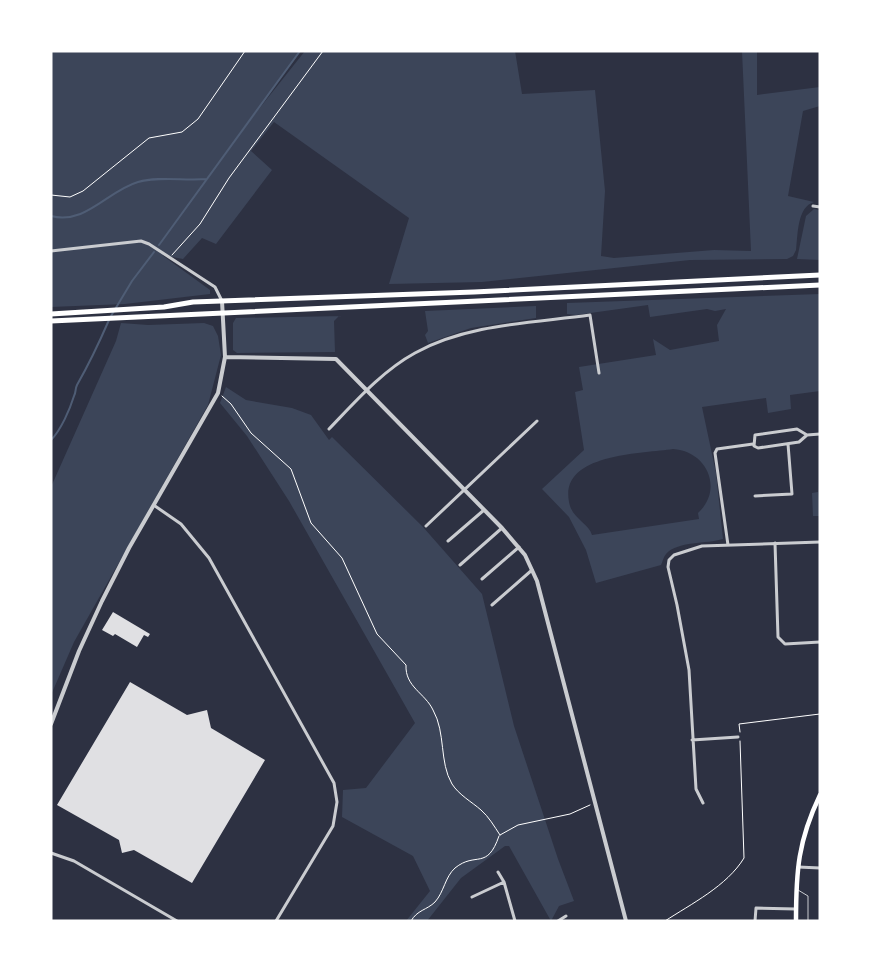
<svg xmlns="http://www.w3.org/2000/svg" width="871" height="972" viewBox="0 0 871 972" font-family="'Alegreya Sans',sans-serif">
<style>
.green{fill:#3c4559;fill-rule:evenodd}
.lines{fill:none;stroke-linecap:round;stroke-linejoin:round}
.stream{stroke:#4f5d75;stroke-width:2}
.building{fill:#e0e0e3}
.path{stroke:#fff;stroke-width:1}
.service{stroke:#caccd0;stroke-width:1}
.minor{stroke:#caccd0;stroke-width:3}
.tertiary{stroke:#caccd0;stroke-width:4}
.secondary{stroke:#fff;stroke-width:4.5}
.primary{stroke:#fff;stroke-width:5}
</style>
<rect width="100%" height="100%" fill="#2d3142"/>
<path class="green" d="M 51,51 L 301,51 L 236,138 L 305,51 L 515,51 L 522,94 L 595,90 L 605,191 L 601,256 L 614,258 L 714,250 L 751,251 L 742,51 L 757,51 L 757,95 L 820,87 L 820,106 L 803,111 L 788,196 L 814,202 C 797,207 798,234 796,250 L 793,256 L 787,259 L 690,260 L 482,282 L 389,284 L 409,218 L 274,122 L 251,151 L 272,170 L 216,244 L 202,238 L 183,259 L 162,255 L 210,290 L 210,294 L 125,304 L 51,307 Z
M 814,209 L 820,210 L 820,260 L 797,259 L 806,216 Z
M 820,294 L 820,391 L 790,395 L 791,409 L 768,413 L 766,398 L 702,407 L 716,473 L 723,539 C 707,544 677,541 666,554 C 663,558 663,561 661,565 L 596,583 L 586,550 L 569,517 L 542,489 L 584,450 L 575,392 L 583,390 L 579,367 L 656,355 L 653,339 L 670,350 L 719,341 L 717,325 L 726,309 L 715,311 L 707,309 L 650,317 L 648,305 L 576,315 L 567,314 L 567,303 ZM 673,449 C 707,451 724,489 698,513 L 699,519 L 592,535 C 589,524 574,519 570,506 C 555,453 641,454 673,449 Z
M 536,306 L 536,318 L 471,328 L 428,343 L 425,335 L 428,331 L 425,311 Z
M 339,316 L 334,321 L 335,352 L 237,353 L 233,350 L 233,323 L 236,318 L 342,316 Z
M 121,323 L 148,325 L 204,323 L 213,326 L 218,336 L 221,355 L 208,405 L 74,642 L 51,695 L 51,487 L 116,341 Z
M 226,387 L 246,400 L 292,408 L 311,415 L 329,440 L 332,437 L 423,527 L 482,594 L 514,726 L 558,859 L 574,901 L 559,906 L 551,921 L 509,846 L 505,846 L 461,878 L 427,921 L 406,921 L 430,891 L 413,856 L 342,817 L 343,790 L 366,788 L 415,723 L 289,501 L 247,436 L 220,403 Z
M 818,483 L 820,516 L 813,516 L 812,493 L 818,492 Z"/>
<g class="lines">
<path class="stream" d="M 51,216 C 86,225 107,191 138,182 C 159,176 184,181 207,179
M 159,245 L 300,51
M 111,316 L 132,281 L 154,252
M 51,440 C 61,430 70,409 74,396 C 76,393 75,389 77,385 C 89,364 99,343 109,320"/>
</g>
<path class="building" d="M 113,612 L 150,634 L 148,637 L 144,635 L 137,647 L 115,634 L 113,636 L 102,630 Z
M 130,682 L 187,715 L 207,710 L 211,728 L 265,760 L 192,883 L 134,850 L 122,853 L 119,840 L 57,805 Z"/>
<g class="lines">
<path class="path" d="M 51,195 L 70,197 L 83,191 L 149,138 L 182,132 L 198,119 L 245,51
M 172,255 L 200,224 L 229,178 L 323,51
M 222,396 L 231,404 L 251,433 L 291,469 L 311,523 L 342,558 L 377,634 L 406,665 C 405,687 425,693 433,710 C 446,733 439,762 452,784 C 459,795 472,802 481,810 C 489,817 494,826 500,835
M 740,732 L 739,724 L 820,714
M 500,835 L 518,825 L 570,814 L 590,805
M 411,921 C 417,910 427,910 435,902 C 444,892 445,877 455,868 C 476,851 487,871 499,836
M 665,921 C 691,904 727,886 744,858 L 740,741"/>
<path class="service" d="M 798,890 L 808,896 L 808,921"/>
<path class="minor" d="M 813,206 L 820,207
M 51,251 L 141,241 L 149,244 L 215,287 L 222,301
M 329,429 C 355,402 382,371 415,353 C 467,324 532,323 590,315 L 599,373
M 797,429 L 807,435 L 799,442 L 758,448 L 754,446 L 755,435 Z
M 807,435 L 820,434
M 755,496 L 792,494 L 788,444
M 155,506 L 181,524 L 209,558 L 334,783 L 337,802 L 333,826 L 276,921
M 426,526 L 537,421
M 448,541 L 484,510
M 775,543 L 778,637 L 785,644 L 820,642
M 728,545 L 715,453 L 717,449 L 753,444
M 460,565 L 502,528
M 482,579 L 519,547
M 492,605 L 532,570
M 692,740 L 738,737
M 703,803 L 696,789 L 689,670 L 677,605 L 668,567 L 669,560 L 674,555 L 702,546 L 820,542
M 51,853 L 74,861 L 177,921
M 798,867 L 820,868
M 498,872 L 504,882 L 515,921
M 472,897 L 504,882
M 558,921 L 566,916
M 755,921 L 756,908 L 796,909"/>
<path class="tertiary" d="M 225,357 L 336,359 L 502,528 L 525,555 L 537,581 L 626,921
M 51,724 L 79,651 L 102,601 L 129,548 L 218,393 L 225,357 L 222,301"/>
<path class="secondary" d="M 796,921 C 796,871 798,841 820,795"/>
<path class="primary" d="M 51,314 L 164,307 L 193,302 L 474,292 L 820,275
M 51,321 L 820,285"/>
</g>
<rect width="871" height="972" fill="none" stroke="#ffffff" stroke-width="105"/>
</svg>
